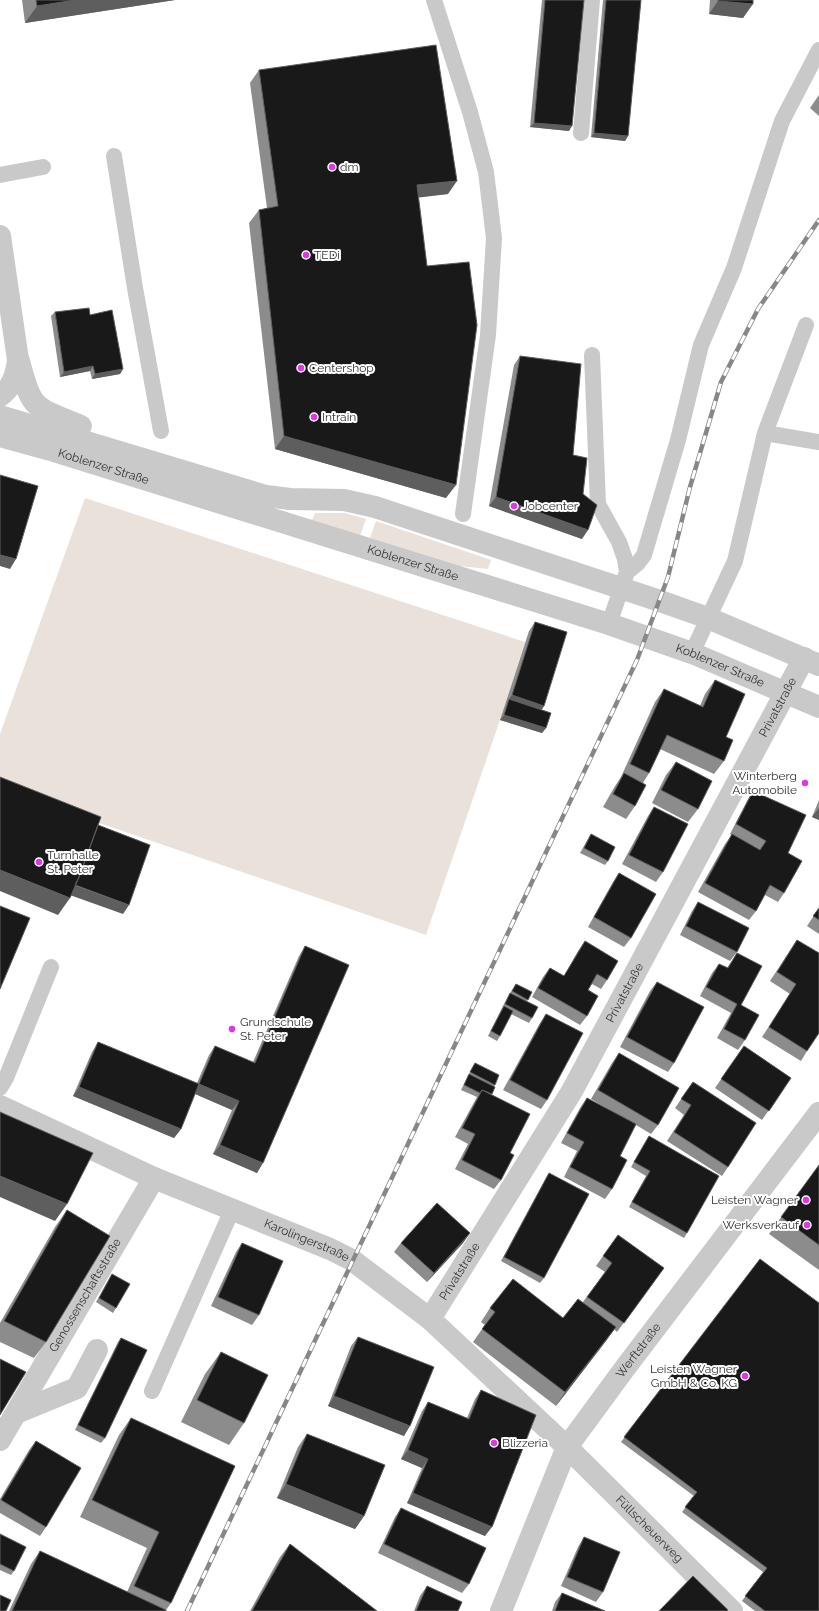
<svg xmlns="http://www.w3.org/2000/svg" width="819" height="1611" viewBox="0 0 819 1611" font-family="Raleway,sans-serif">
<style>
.green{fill:#e9e1da}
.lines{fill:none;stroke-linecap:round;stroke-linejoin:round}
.service{stroke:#c9c9c9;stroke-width:16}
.minor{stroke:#c9c9c9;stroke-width:22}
.tertiary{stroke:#c9c9c9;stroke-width:22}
.rail-casing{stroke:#878787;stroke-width:4.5}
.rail{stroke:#fff;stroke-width:3;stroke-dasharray:9;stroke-linecap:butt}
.wall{fill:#8c8c8c}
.shaded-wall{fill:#5e5e5e}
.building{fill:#191919;stroke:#5e5e5e}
.poi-dot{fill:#e037e5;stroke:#fff;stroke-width:1.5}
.labels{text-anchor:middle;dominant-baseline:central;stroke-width:4;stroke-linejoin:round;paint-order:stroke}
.poi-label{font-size:12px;fill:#323232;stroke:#fff;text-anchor:start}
.street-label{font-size:12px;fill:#323232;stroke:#fff}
</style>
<rect width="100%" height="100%" fill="#fff"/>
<path class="green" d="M 85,498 L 525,642 L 500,720 L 426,935 L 0,789 L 0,734 Z
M 315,513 L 345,513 L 366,519 L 360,536 L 312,520 Z
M 376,521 L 491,560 L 488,569 L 450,565 L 370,538 Z"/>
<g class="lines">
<path class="service" d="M 434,0 L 470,112 L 486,172 L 494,238 L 488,335 L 463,514
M 581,133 L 592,0
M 114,156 L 135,288 L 161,431
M 0,175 L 43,167
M 592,355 L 598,504 L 619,542 L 625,559 L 627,572
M 765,433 L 819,442
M 609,624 L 627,572 L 638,563 L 644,555 L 678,440 L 701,345 L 734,268 L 782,121 L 819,50
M 692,653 L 735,561 L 765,433 L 806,325
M 0,1088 L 6,1078 L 51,967
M 152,1391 L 232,1210"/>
<g class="minor">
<path id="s1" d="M 0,1106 L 154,1178 L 330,1249 L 352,1260 L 430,1319 L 567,1447 L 732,1611"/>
<path id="s2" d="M 430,1319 L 572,1091 L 804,658"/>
<path d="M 16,1413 L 77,1388 L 97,1350"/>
<path id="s3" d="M 0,1440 L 154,1178"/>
</g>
<g class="tertiary">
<path d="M 0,236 L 18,360 C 16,376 12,387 0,396"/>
<path d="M 19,361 C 32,412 34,406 81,426"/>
<path d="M 0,416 L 266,496 L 290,499 L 344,500 L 375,507 L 660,601 L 708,618 L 819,665"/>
<path id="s4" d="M 0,436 L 54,451 L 609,624 L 692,653 L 819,707"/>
<path id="s5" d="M 501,1611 L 567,1447 L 625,1368 L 819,1113"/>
</g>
<g class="rail-casing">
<path id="rail" d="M 187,1611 L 637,660 L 668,577 L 690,487 L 721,382 L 758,309 L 819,220"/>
</g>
<use href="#rail" class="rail"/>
</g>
<path class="wall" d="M 22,0 L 175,0 L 25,23 Z
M 542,0 L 584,0 L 569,131 L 530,127 Z
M 603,0 L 641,0 L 628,136 L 625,141 L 591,137 Z
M 710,0 L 753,0 L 743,18 L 709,14 Z
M 259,70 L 448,194 L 418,197 L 446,498 L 275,449 L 249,223 L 259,210 L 267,208 L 250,83 Z
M 819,95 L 819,116 L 810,108 Z
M 55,312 L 90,315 L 123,369 L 120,374 L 92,379 L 90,371 L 60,377 L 51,316 Z
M 520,356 L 573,455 L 583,494 L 582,539 L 489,506 L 514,365 Z
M 535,622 L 544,706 L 541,710 L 546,728 L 542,733 L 500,720 L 529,631 Z
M 715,680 L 726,737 L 724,761 L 714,774 L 660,749 L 649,773 L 643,783 L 635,806 L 626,819 L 603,807 L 615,786 L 621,777 L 655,702 L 664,689 L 700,706 L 705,694 Z
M 676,762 L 698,809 L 688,822 L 652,803 L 666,775 Z
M 753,791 L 788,853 L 784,893 L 778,902 L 765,895 L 756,911 L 749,920 L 698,892 L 725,844 L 732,835 L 730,834 L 747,801 Z
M 819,800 L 819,820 L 812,817 Z
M 654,807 L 663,872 L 656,882 L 622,864 L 648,816 Z
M 591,834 L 608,861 L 605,865 L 580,853 L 588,839 Z
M 619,873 L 631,938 L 624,947 L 588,927 L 613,882 Z
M 698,902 L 737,952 L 730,961 L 680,935 L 692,911 Z
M 819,908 L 819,934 L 807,926 Z
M 797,940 L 807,1051 L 801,1061 L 762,1037 L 790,994 L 770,981 Z
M 585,941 L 607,980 L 601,989 L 592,984 L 588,990 L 587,1016 L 580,1025 L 532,997 L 543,977 L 550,968 L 564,976 L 578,951 Z
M 305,946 L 257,1173 L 213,1154 L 232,1110 L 195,1094 L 181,1129 L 174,1138 L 73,1096 L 92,1052 L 98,1042 L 197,1083 L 209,1055 L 215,1046 L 253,1062 L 299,956 Z
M 737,953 L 741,1005 L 745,1040 L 738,1050 L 717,1038 L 731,1013 L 700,996 L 712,973 L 719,964 L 727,968 Z
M 657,982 L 674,1063 L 668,1072 L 620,1047 L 650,991 Z
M 516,984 L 528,1000 L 526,1001 L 532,1018 L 529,1023 L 511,1014 L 500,1036 L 497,1041 L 488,1036 L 507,998 Z
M 546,1014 L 547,1100 L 541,1109 L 503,1090 L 540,1023 Z
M 744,1046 L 791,1078 L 762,1120 L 715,1088 Z
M 619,1053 L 658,1125 L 651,1134 L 636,1125 L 620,1156 L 612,1189 L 605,1199 L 564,1177 L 577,1151 L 561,1143 L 580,1108 L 587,1098 L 616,1114 L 591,1099 L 612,1063 Z
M 475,1063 L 495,1085 L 494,1086 L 492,1094 L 510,1153 L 501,1180 L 494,1189 L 455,1169 L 468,1144 L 455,1137 L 477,1097 L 461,1090 L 472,1068 Z
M 693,1082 L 728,1167 L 722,1176 L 667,1141 L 684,1115 L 675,1108 Z
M 649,1136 L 687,1233 L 684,1238 L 629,1207 L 646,1176 L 631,1167 Z
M 819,1165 L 819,1270 L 769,1234 Z
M 549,1173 L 544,1278 L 540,1283 L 501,1261 L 546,1178 Z
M 67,1210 L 46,1342 L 34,1358 L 0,1342 L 0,1323 L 55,1227 Z
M 470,1233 L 463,1243 L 427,1282 L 394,1252 L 401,1243 Z
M 618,1235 L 664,1268 L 617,1332 L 614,1329 L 606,1341 L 556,1406 L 473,1342 L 485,1325 L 481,1322 L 490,1308 L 563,1318 L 583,1302 L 605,1272 L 596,1266 Z
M 242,1243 L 259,1315 L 252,1325 L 211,1306 L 236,1252 Z
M 760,1259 L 819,1611 L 755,1611 L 742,1601 L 763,1572 L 682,1512 L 694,1496 L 621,1442 Z
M 112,1274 L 116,1308 L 113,1313 L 96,1302 Z
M 358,1337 L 404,1436 L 328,1406 L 351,1346 Z
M 121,1338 L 105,1438 L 101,1443 L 75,1430 L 118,1342 Z
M 221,1352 L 244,1423 L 229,1445 L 181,1422 L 205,1374 Z
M 481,1390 L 485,1536 L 407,1503 L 422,1468 L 401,1459 L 422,1411 L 428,1402 L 467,1418 L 475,1399 Z
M 131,1418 L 235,1466 L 171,1603 L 166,1610 L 166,1611 L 9,1611 L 31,1564 L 40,1551 L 127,1592 L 147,1548 L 80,1517 L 119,1435 Z
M 307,1434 L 364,1516 L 355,1529 L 277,1498 L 298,1447 Z
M 36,1441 L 46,1527 L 40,1536 L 0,1513 L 0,1499 L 29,1450 Z
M 401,1508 L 469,1584 L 462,1593 L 378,1553 L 395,1517 Z
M 0,1534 L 14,1571 L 11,1575 L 0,1570 Z
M 584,1537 L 603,1592 L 596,1602 L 561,1586 L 578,1547 Z
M 290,1544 L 377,1611 L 250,1611 L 280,1557 Z
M 427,1586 L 458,1611 L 414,1611 L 420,1596 Z
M 562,1593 L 605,1611 L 552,1611 L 555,1602 Z"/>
<path class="shaded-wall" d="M 75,0 L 175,0 L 25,23 L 37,6 Z
M 718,1 L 753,4 L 743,18 L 709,14 Z
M 534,123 L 572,126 L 569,131 L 530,127 Z
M 594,133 L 628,136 L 625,141 L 591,137 Z
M 457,181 L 448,194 L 407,199 L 417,185 Z
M 93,366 L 90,371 L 60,377 L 64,372 Z
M 123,369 L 120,374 L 92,379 L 95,374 Z
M 284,436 L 456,485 L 446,498 L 275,449 Z
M 496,497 L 588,530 L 582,539 L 489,506 Z
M 0,555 L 16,559 L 10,569 L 0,566 Z
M 512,695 L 544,706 L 538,715 L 509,699 L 505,704 Z
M 504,715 L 546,728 L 542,733 L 500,720 Z
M 819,808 L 819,820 L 812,817 Z
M 0,870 L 70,898 L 58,915 L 0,891 Z
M 74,885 L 129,905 L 123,914 L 67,894 Z
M 199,1084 L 239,1101 L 232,1110 L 193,1093 Z
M 79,1087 L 181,1129 L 174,1138 L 73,1096 Z
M 220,1145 L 263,1163 L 257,1173 L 213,1154 Z
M 0,1176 L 67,1204 L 55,1221 L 0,1197 Z
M 470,1233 L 463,1243 L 427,1282 L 434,1273 Z
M 616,1327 L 606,1341 L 556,1406 L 565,1392 Z
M 334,1396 L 410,1426 L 404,1436 L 328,1406 Z
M 408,1450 L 428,1459 L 422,1468 L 401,1459 Z
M 286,1484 L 364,1516 L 355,1529 L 277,1498 Z
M 413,1493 L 492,1527 L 485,1536 L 407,1503 Z"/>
<path class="building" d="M 36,0 L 75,0 L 37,6 Z
M 545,0 L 584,0 L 572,126 L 534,123 Z
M 606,0 L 641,0 L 628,136 L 594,133 Z
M 718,0 L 753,0 L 753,4 L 718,1 Z
M 436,45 L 457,181 L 417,185 L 427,266 L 469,262 L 477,325 L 456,485 L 284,436 L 259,210 L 278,206 L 259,70 Z
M 89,308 L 90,315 L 112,310 L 123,369 L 95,374 L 93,366 L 64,372 L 55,312 Z
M 520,356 L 581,364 L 573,455 L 587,458 L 583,494 L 597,505 L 588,530 L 496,497 Z
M 0,475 L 38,486 L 16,559 L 0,555 Z
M 535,622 L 567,632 L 544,706 L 512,695 Z
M 715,680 L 745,694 L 726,737 L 733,740 L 724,761 L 667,735 L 649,773 L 630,764 L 664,689 L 703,707 Z
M 509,699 L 551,713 L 546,728 L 504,715 Z
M 676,762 L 712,781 L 698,809 L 661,790 Z
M 624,773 L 646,785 L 635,806 L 613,794 Z
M 0,777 L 101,817 L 79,877 L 70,898 L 0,870 Z
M 753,791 L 806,815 L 788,853 L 802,861 L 784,893 L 770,885 L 756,911 L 705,883 L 732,834 L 760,850 L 766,841 L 736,824 Z
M 654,807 L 688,824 L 663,872 L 629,855 Z
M 98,825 L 150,845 L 129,905 L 75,885 L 79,877 Z
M 591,834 L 615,847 L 608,861 L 584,848 Z
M 619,873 L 656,894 L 631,938 L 594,917 Z
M 698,902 L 749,928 L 737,952 L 686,926 Z
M 0,906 L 30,918 L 0,989 Z
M 819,908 L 819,920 L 813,916 Z
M 797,940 L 819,953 L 819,1033 L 807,1051 L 769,1027 L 796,984 L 777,972 Z
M 585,941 L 618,961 L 607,980 L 597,974 L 588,990 L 598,996 L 587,1016 L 538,988 L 550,968 L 564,976 Z
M 305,946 L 349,965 L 263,1163 L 220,1145 L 239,1101 L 199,1084 L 215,1046 L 255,1063 Z
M 737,953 L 762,966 L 741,1005 L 759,1015 L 745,1040 L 724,1029 L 737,1004 L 706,987 L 719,964 L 728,968 Z
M 657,982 L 704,1007 L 674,1063 L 627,1037 Z
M 516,984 L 532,992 L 528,1000 L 512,991 Z
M 510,993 L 538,1007 L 532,1018 L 505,1004 Z
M 504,1006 L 513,1011 L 500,1036 L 491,1031 Z
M 546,1014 L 583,1033 L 547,1100 L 510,1080 Z
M 98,1042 L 199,1084 L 181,1129 L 79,1087 Z
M 744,1046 L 791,1078 L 769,1111 L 721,1079 Z
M 619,1053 L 679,1088 L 658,1125 L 598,1090 Z
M 475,1063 L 499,1075 L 495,1085 L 470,1072 Z
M 469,1074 L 495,1087 L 492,1094 L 482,1090 L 480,1093 L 464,1085 Z
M 693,1082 L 756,1123 L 728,1167 L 674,1132 L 691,1105 L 681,1099 Z
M 482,1090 L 530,1114 L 510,1153 L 514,1155 L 501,1180 L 462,1160 L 475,1134 L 462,1128 Z
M 587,1098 L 636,1124 L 620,1156 L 627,1160 L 612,1189 L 570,1167 L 584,1142 L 567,1133 Z
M 0,1112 L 93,1153 L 67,1204 L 0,1176 Z
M 649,1136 L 719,1176 L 687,1233 L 632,1202 L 650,1171 L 634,1162 Z
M 819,1165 L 819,1245 L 781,1217 Z
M 549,1173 L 589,1194 L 544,1278 L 504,1257 Z
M 437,1203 L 470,1233 L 434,1273 L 401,1243 Z
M 67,1210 L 110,1236 L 46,1342 L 4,1321 Z
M 618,1235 L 664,1268 L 624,1323 L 587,1297 L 612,1263 L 603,1256 Z
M 242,1243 L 283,1261 L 259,1315 L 218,1297 Z
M 760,1259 L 819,1303 L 819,1611 L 765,1611 L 745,1596 L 767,1568 L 685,1507 L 697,1492 L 624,1437 Z
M 112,1274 L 130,1284 L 116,1308 L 99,1298 Z
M 513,1279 L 563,1318 L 578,1299 L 616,1327 L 565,1392 L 482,1329 L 495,1312 L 490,1308 Z
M 358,1337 L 434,1367 L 410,1426 L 334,1396 Z
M 121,1338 L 147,1350 L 105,1438 L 78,1425 Z
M 221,1352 L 268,1375 L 244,1423 L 197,1400 Z
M 0,1359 L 26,1372 L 0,1415 Z
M 481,1390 L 536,1415 L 492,1527 L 413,1493 L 428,1459 L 408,1450 L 428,1402 L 469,1419 Z
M 131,1418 L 235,1466 L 171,1603 L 134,1586 L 159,1532 L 92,1500 Z
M 307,1434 L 385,1465 L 364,1516 L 286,1484 Z
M 36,1441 L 81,1468 L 46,1527 L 1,1500 Z
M 401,1508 L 486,1548 L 469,1584 L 384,1544 Z
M 0,1534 L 26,1547 L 14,1571 L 0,1564 Z
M 584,1537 L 620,1552 L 603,1592 L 567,1577 Z
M 290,1544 L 377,1611 L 252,1611 Z
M 40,1551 L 166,1610 L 166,1611 L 12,1611 Z
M 693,1576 L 728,1610 L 727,1611 L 659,1611 Z
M 427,1586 L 462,1602 L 458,1611 L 416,1611 Z
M 562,1593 L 605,1611 L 555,1611 Z
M 0,1595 L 11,1600 L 6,1611 L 0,1611 Z"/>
<g class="poi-dot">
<circle cx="332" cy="167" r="4"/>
<circle cx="306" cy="255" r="4"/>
<circle cx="301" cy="368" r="4"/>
<circle cx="314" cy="417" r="4"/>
<circle cx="514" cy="506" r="4"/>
<circle cx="805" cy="783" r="4"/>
<circle cx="39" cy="862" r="4"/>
<circle cx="232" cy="1029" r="4"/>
<circle cx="806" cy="1200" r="4"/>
<circle cx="807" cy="1225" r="4"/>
<circle cx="745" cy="1376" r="4"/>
<circle cx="494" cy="1443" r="4"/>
</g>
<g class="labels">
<g class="poi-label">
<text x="340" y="167">dm</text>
<text x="314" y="255">TEDi</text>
<text x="309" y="368">Centershop</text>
<text x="322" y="417">Intrain</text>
<text x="522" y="506">Jobcenter</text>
<text x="797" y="776" text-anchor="end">Winterberg<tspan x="797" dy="14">Automobile</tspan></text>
<text x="47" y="855">Turnhalle<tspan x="47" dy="14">St. Peter</tspan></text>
<text x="240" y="1022">Grundschule<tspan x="240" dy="14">St. Peter</tspan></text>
<text x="798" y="1200" text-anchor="end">Leisten Wagner</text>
<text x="799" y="1225" text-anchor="end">Werksverkauf</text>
<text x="737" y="1369" text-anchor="end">Leisten Wagner<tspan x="737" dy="14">GmbH &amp; Co. KG</tspan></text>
<text x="502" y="1443">Blizzeria</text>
</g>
<g class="street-label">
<text stroke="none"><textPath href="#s4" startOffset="108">Koblenzer Straße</textPath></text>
<text stroke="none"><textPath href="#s4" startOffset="432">Koblenzer Straße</textPath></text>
<text stroke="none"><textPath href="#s4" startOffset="756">Koblenzer Straße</textPath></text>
<text stroke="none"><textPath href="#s2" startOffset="704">Privatstraße</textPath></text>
<text stroke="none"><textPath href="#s2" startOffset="380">Privatstraße</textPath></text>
<text stroke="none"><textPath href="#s1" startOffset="335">Karolingerstraße</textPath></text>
<text stroke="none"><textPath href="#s2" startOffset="56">Privatstraße</textPath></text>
<text stroke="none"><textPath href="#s3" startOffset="168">Genossenschaftsstraße</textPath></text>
<text stroke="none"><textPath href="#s5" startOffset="297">Werftstraße</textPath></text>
<text stroke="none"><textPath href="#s1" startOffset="786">Füllscheuerweg</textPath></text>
</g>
</g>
</svg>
